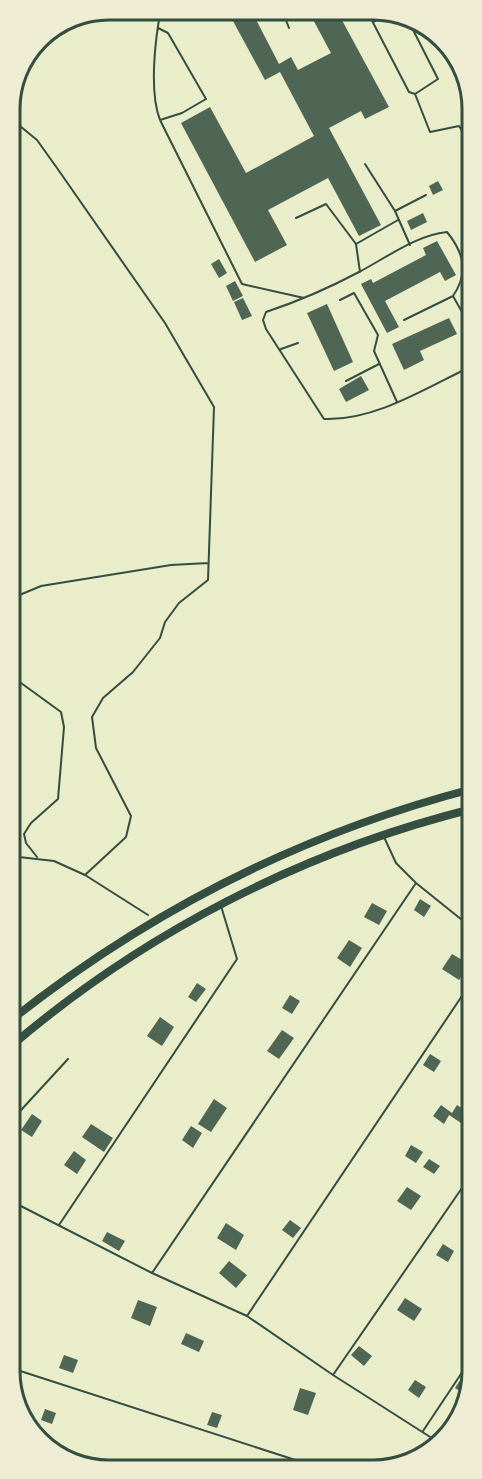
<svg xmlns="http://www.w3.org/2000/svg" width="482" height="1479" viewBox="0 0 482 1479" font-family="'Noto Sans',sans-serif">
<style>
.building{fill:#4f6655}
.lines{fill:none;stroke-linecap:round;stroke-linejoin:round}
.path{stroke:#344e41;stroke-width:2}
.service{stroke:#344e41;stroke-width:2}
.primary{stroke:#344e41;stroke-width:8}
.rim{fill:none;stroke:#344e41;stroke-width:3}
</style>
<rect width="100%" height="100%" fill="#e9edc9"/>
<path class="building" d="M 227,10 L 251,10 L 279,64 L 291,57 L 298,70 L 331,53 L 310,14 L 317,10 L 337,11 L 389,107 L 365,119 L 361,111 L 329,128 L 381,225 L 359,236 L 328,178 L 268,210 L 287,245 L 255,262 L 181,123 L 210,107 L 246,173 L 314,136 L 280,72 L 265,80 Z
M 438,181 L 443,190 L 433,195 L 429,186 Z
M 423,213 L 427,222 L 411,230 L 407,221 Z
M 437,241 L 456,275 L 445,281 L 440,272 L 385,301 L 399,327 L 387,333 L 361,284 L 371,279 L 373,283 L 426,255 L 423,248 Z
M 219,259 L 227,273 L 219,278 L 211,264 Z
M 235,281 L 243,296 L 233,301 L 226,286 Z
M 243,298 L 252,316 L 242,320 L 234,302 Z
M 327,304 L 353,362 L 334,371 L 307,313 Z
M 449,318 L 457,334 L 420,351 L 424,360 L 404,370 L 392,344 Z
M 361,376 L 369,390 L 346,402 L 339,389 Z
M 420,899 L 431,906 L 424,917 L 414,910 Z
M 372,903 L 387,911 L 379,925 L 364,917 Z
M 349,940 L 362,948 L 350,967 L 337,958 Z
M 452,954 L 469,964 L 459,980 L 442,969 Z
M 197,983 L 206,989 L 196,1002 L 188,997 Z
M 290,995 L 300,1001 L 292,1014 L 282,1008 Z
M 160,1017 L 174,1027 L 162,1046 L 147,1036 Z
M 282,1030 L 294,1038 L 279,1059 L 267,1051 Z
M 430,1054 L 441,1061 L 434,1072 L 423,1065 Z
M 214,1099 L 227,1108 L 211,1132 L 198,1124 Z
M 441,1105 L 452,1113 L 457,1105 L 468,1112 L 461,1123 L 449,1115 L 444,1124 L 433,1116 Z
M 32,1114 L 42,1121 L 32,1137 L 21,1130 Z
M 91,1124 L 113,1138 L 104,1152 L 82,1137 Z
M 191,1126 L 202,1133 L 193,1148 L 182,1140 Z
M 411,1145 L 423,1152 L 416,1163 L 405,1156 Z
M 74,1151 L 86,1160 L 77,1174 L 64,1165 Z
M 429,1159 L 440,1166 L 434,1174 L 423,1167 Z
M 407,1187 L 421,1196 L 411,1210 L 397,1201 Z
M 290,1220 L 301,1228 L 293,1238 L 282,1230 Z
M 226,1223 L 244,1235 L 236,1250 L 217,1238 Z
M 107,1232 L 125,1241 L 119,1251 L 102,1241 Z
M 443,1244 L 454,1251 L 448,1262 L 436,1255 Z
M 229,1261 L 247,1275 L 236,1288 L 219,1273 Z
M 405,1298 L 422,1309 L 414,1321 L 397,1310 Z
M 138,1300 L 157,1307 L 150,1326 L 131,1318 Z
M 186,1333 L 204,1341 L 199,1352 L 181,1344 Z
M 359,1346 L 372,1356 L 364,1366 L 351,1355 Z
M 64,1355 L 78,1360 L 73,1373 L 59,1368 Z
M 462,1377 L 470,1383 L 466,1395 L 455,1388 Z
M 415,1380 L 426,1387 L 419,1398 L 408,1390 Z
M 300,1388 L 316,1393 L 308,1415 L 293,1410 Z
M 45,1409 L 56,1413 L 52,1424 L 41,1420 Z
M 212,1412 L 222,1415 L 217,1428 L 207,1425 Z"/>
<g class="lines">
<path class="path" d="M 367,11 L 409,92 L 415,94 L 438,79 L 407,18
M 373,22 L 393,11
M 415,94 L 430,132 L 459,126 L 471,145
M 9,117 L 37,140 L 57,168 L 165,323 L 214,407 L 208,580 L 179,603 L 165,622 L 160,638 L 133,672 L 103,698 L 92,717 L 96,748 L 131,816 L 126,837 L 85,875 L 148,915
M 10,599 L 41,586 L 171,565 L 208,563
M 10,675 L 61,712 L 64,727 L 58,799 L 31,823 L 24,834 L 26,843 L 37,857
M 10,856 L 54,861 L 85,875"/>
<path class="service" d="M 161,9 C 155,39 149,92 160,120 L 242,284 L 304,298
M 282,10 L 289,28
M 158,28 L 168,33 L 206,99 L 182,113 L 160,120
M 365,164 L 395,211 L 410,245
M 395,211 L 426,195
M 296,218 L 326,204 L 356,244 L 360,272
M 356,244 L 398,220
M 340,300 L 354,293 L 378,335 L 374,351 L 397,402
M 404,320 L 453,296
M 471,328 L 453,296 C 469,273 464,253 447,232 C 416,235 386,258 359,272 C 329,288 299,301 266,312 L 263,320 L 266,329 L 324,419 C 375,421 426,388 472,366
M 281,349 L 298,343
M 346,381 L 379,364
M 384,837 L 396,863 L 416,883 L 472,928
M 11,1121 L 68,1059
M 11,1201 L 152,1273 L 247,1316 L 333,1375 L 438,1442
M 59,1225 L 237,959 L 221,906
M 152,1273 L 416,883
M 247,1316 L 472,981
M 11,1368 L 320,1468
M 333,1375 L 473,1172
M 423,1431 L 473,1356"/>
<path class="primary" d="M 10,1021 C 147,912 303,833 472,789
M 10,1047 C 143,933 303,851 472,809"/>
</g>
<path d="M0 0H482V1479H0ZM109 20H373A89 89 0 0 1 462 109V1371A89 89 0 0 1 373 1460H109A89 89 0 0 1 20 1371V109A89 89 0 0 1 109 20Z" fill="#eeecd3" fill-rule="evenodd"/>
<path class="rim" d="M109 20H373A89 89 0 0 1 462 109V1371A89 89 0 0 1 373 1460H109A89 89 0 0 1 20 1371V109A89 89 0 0 1 109 20Z"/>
</svg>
